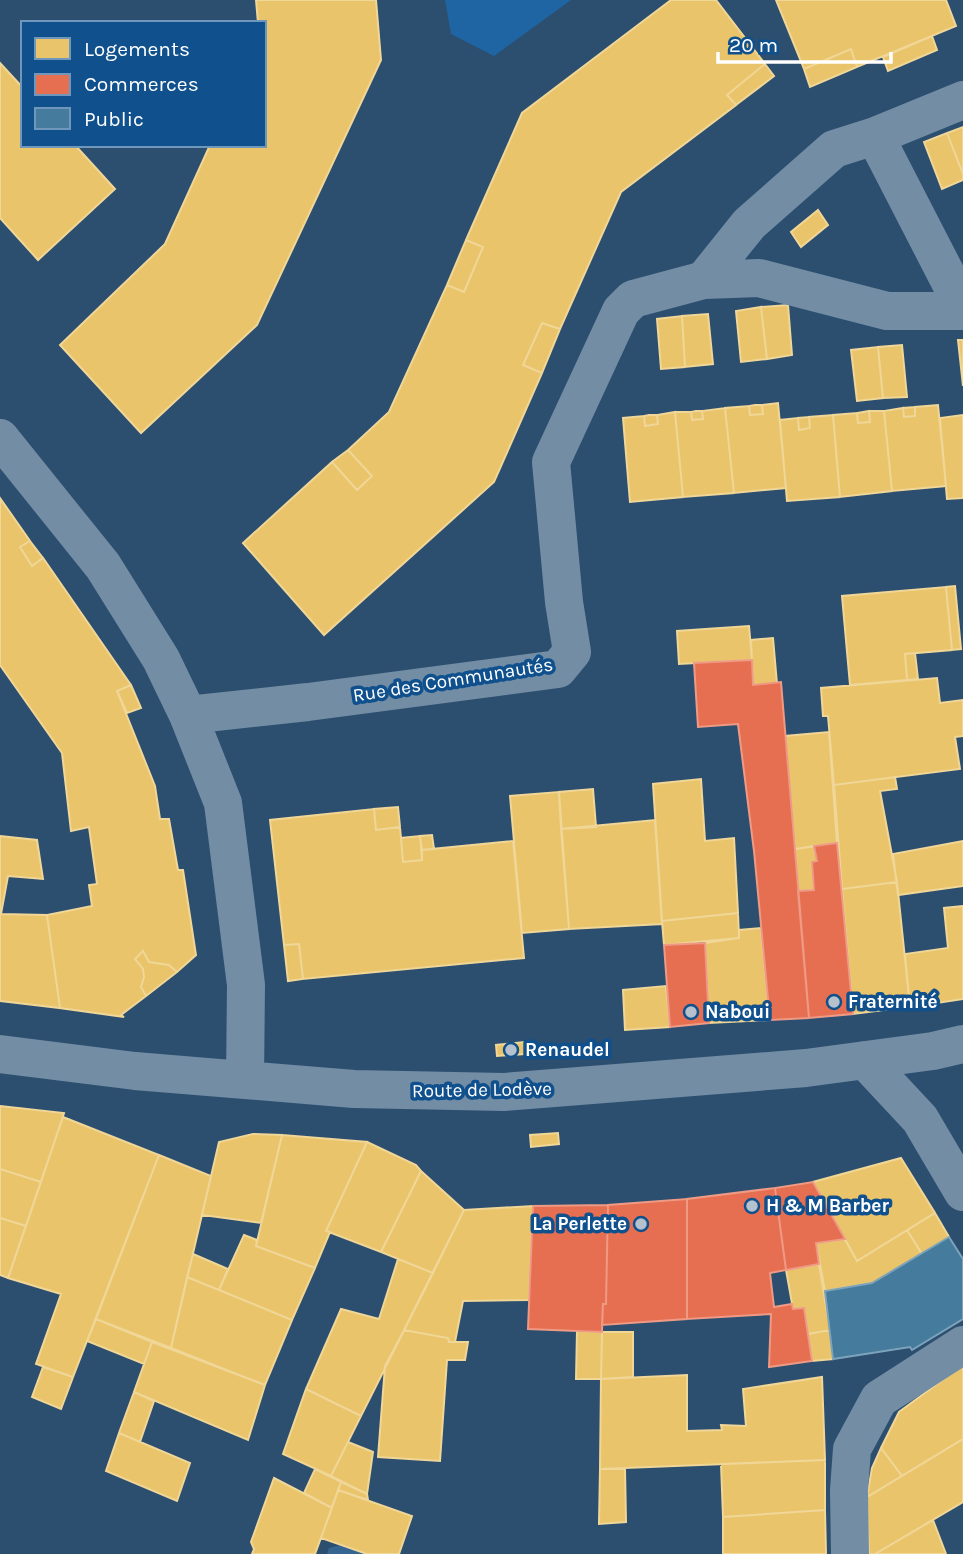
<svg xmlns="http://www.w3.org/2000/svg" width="963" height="1554" viewBox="0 0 963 1554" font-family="Karla,sans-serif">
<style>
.green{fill:#1f65a3}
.water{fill:#356591}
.homes{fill:#e9c46a;stroke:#f0d697;stroke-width:2}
.shops{fill:#e76f51;stroke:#ee9a85;stroke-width:2}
.public{fill:#457b9d;stroke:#7da3ba;stroke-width:2}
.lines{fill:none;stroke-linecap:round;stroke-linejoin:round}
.minor{stroke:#738da5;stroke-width:38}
.poi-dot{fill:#b5c1cd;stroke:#0f508d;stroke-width:2.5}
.labels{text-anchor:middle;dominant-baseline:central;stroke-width:7;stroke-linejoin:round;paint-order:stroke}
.street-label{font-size:19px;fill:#fff;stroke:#0f508d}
.poi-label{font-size:19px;font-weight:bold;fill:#fff;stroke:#0f508d;text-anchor:start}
</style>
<rect width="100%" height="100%" fill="#2c4f70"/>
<path class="green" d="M 445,0 L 571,0 L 494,56 L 451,34 Z"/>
<path class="water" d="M 341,1545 L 367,1554 L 327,1554 L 329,1548 Z"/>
<path class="homes" d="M 256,0 L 376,0 L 381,60 L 257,325 L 141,433 L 60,345 L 165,244 L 210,145 L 264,145 L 264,23 L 258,23 Z
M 671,0 L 716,0 L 765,64 L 727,95 L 736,105 L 621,192 L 560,329 L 542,323 L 523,365 L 542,373 L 494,482 L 324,635 L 243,543 L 332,462 L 357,490 L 372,476 L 348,450 L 389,412 L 447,285 L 464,292 L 483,247 L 466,240 L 522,113 Z
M 776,0 L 946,0 L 956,26 L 857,67 L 851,49 L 804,69 Z
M 932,36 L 937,50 L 888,71 L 883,57 Z
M 851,49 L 857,67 L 810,87 L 804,69 Z
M 0,63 L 23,88 L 23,145 L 75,145 L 115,189 L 38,260 L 0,218 Z
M 765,64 L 774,76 L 736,105 L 727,95 Z
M 963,127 L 963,174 L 947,133 Z
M 947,133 L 963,174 L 963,180 L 942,189 L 924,142 Z
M 818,210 L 828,225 L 801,247 L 791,232 Z
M 466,240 L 483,247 L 464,292 L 447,285 Z
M 788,305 L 792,355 L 767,359 L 761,307 Z
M 761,307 L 767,359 L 741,362 L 736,311 Z
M 708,314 L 713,364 L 685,367 L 682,316 Z
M 682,316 L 685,367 L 661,369 L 657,319 Z
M 542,323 L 560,329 L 542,373 L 523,365 Z
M 958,340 L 963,340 L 963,386 Z
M 902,345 L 907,397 L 883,398 L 878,347 Z
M 878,347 L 883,398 L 857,401 L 851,350 Z
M 778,403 L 786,488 L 734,493 L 725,408 L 749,406 L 750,415 L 763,414 L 762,405 Z
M 755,405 L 762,405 L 763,414 L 750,415 L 749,406 Z
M 938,405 L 946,486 L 892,491 L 884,411 L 903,408 L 904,417 L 915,416 L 915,407 Z
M 915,407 L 915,416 L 904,417 L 903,408 Z
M 725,408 L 734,493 L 683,497 L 675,412 L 691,412 L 692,420 L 703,419 L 702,411 Z
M 696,411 L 702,411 L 703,419 L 692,420 L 691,412 Z
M 869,411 L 884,411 L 892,491 L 840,497 L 833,415 L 857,413 L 858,423 L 870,422 Z
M 869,411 L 870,422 L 858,423 L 857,413 Z
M 675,412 L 683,497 L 630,502 L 623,418 L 644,416 L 645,426 L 658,424 L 657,415 Z
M 649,415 L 657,415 L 658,424 L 645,426 L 644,416 Z
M 833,415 L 840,497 L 787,501 L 780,420 L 798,418 L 799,430 L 810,428 L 809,417 Z
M 963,415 L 963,498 L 947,499 L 940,418 Z
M 809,417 L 810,428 L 799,430 L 798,418 Z
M 348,450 L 372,476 L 357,490 L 332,462 Z
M 0,498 L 30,541 L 20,547 L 32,566 L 43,558 L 131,685 L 117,691 L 155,786 L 160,819 L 169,819 L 178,870 L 183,870 L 196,955 L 177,972 L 169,965 L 149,962 L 143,951 L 135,959 L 143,969 L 144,977 L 141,987 L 146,996 L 121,1015 L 124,1017 L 60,1008 L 47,915 L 92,906 L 89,885 L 97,884 L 89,827 L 71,831 L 62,753 L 0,665 Z
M 30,541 L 43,558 L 32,566 L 20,547 Z
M 955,586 L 961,649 L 952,650 L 946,587 Z
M 946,587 L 952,650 L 905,654 L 907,680 L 850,685 L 842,596 Z
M 749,626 L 752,660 L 679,664 L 677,631 Z
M 773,638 L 777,684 L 753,685 L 751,640 Z
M 915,653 L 918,679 L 907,680 L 905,654 Z
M 937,678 L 940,703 L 963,700 L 963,736 L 955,737 L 960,769 L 834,785 L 828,716 L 823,716 L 821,688 Z
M 131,685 L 141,708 L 127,713 L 117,691 Z
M 829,732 L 837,843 L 795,849 L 785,736 Z
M 895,777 L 897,789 L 880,791 L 897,882 L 842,889 L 834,785 Z
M 701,779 L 705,841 L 734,838 L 738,913 L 662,921 L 653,784 Z
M 593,789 L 596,827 L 561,829 L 559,792 Z
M 559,792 L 569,929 L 522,933 L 510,796 Z
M 398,807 L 400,827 L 376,830 L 374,809 Z
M 374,809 L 376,830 L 400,827 L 403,862 L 422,860 L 422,850 L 513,841 L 524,958 L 303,979 L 299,944 L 284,945 L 270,820 Z
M 655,820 L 662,924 L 569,929 L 561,829 Z
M 432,835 L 434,849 L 422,850 L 420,836 Z
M 0,836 L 37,840 L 43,879 L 8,876 L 1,914 L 47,915 L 60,1008 L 0,1001 Z
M 420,836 L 422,860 L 403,862 L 401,838 Z
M 963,841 L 963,886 L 898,895 L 893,854 Z
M 814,846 L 817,861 L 812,862 L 814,890 L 798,891 L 795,849 Z
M 897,882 L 910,1007 L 853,1014 L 842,889 Z
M 963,906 L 963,999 L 910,1007 L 905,954 L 948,948 L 944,908 Z
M 738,913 L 739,938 L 664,945 L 662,921 Z
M 761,928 L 770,1020 L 709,1023 L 705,943 L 739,938 L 739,930 Z
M 299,944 L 303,979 L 288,981 L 284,945 Z
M 143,951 L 149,962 L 169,965 L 177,972 L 146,996 L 141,987 L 144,977 L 143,969 L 135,959 Z
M 666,986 L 670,1027 L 625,1030 L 623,990 Z
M 524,1042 L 525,1054 L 497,1056 L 496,1045 Z
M 0,1106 L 64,1113 L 41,1182 L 0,1169 Z
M 63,1117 L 159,1155 L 73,1377 L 36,1364 L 61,1294 L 8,1278 Z
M 558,1133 L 559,1144 L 531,1147 L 530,1135 Z
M 253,1134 L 282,1135 L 261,1223 L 202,1215 L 219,1142 Z
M 282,1135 L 367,1142 L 326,1231 L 330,1232 L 315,1268 L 256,1246 Z
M 367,1142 L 416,1165 L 421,1171 L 381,1252 L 326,1231 Z
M 159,1155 L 211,1176 L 171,1348 L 96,1319 Z
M 901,1158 L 935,1213 L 857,1261 L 813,1182 Z
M 0,1169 L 41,1182 L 26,1226 L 0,1218 Z
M 421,1171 L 464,1210 L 433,1273 L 381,1252 Z
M 533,1206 L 529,1300 L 463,1301 L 455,1342 L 449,1342 L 448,1338 L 404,1330 L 464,1210 Z
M 935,1213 L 949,1237 L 922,1254 L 907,1230 Z
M 0,1218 L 26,1226 L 8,1278 L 0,1275 Z
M 907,1230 L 922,1254 L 872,1283 L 825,1291 L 816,1243 L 845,1239 L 857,1261 Z
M 244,1235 L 257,1240 L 256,1246 L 315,1268 L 292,1320 L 219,1290 Z
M 193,1254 L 228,1269 L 219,1290 L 187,1277 Z
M 398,1259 L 433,1273 L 361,1416 L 306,1389 L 341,1309 L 379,1319 Z
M 819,1264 L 830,1330 L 808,1334 L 804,1308 L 793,1309 L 786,1270 Z
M 187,1277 L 292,1320 L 265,1385 L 171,1348 Z
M 96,1319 L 152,1342 L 144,1364 L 87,1341 Z
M 404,1330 L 448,1338 L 449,1342 L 468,1342 L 465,1360 L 447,1360 L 440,1461 L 378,1457 L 385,1366 Z
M 830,1330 L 833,1359 L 812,1361 L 808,1334 Z
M 577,1331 L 602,1332 L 601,1379 L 576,1379 Z
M 602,1332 L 633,1332 L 633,1377 L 601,1379 Z
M 152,1342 L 265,1385 L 248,1440 L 134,1392 Z
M 963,1365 L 963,1439 L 902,1476 L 881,1448 L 899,1412 Z
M 43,1367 L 73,1377 L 61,1409 L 32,1397 Z
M 687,1375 L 687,1431 L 722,1430 L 721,1425 L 746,1426 L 743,1389 L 822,1377 L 825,1460 L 600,1469 L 601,1379 Z
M 306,1389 L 361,1416 L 331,1476 L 283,1454 Z
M 134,1392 L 154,1401 L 140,1442 L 119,1433 Z
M 119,1433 L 190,1463 L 177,1501 L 106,1471 Z
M 963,1439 L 963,1502 L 875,1554 L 869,1554 L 867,1497 Z
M 348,1442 L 373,1452 L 367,1494 L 331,1476 Z
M 881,1448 L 902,1476 L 867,1497 L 872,1468 Z
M 825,1460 L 825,1510 L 723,1517 L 721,1464 Z
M 315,1469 L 341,1482 L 332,1508 L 304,1493 Z
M 600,1469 L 625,1469 L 626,1522 L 599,1524 Z
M 274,1478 L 332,1508 L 315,1554 L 252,1554 L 254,1549 L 251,1542 Z
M 341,1482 L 367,1494 L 368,1500 L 338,1490 Z
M 338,1490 L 412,1516 L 399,1554 L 367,1554 L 321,1538 Z
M 825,1510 L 826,1554 L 723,1554 L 723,1517 Z
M 933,1520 L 946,1554 L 875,1554 Z"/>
<path class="shops" d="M 752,660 L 753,685 L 781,682 L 809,1018 L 770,1020 L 754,851 L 738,724 L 698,727 L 694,663 Z
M 837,843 L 853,1014 L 809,1018 L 798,891 L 814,890 L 812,862 L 817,861 L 814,846 Z
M 705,943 L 709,1023 L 670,1027 L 664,945 Z
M 813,1182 L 845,1239 L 816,1243 L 819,1264 L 786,1270 L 775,1188 Z
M 775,1188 L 786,1270 L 770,1273 L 774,1307 L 792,1304 L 793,1309 L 804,1308 L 812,1361 L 769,1367 L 771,1314 L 687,1319 L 687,1199 Z
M 687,1199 L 687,1319 L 602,1325 L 603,1304 L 606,1304 L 608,1205 Z
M 608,1205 L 606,1304 L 603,1304 L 602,1332 L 528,1329 L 533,1206 Z"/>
<path class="public" d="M 949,1237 L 963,1259 L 963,1319 L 912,1350 L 910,1347 L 833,1359 L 825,1291 L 872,1283 Z"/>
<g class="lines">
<path class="minor" d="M 875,136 L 963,307
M 704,280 L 749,224 L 834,149 L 875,136 L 963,100
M 0,438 L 103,566 L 161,659 L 188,715 L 223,803 L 246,985 L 245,1079
M 188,715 L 308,702 L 558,669 L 572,652 L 564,602 L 551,462 L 621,311 L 633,299 L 704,280 L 759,278 L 887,311 L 963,311
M 0,1054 L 135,1071 L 354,1089 L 504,1092 L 806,1068 L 933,1051 L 963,1044
M 865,1060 L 920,1119 L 963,1192
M 850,1554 L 849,1490 L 852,1449 L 879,1399 L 963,1345"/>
</g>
<g class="poi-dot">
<circle cx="834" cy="1002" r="7"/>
<circle cx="691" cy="1012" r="7"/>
<circle cx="511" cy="1050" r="7"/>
<circle cx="752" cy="1206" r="7"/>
<circle cx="641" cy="1224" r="7"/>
</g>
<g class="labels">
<g class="street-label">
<text transform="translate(453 680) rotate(-9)">Rue des Communautés</text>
<text transform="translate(482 1090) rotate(-1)">Route de Lodève</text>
</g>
<g class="poi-label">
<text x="848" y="1002">Fraternité</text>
<text x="705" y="1012">Naboui</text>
<text x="525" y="1050">Renaudel</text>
<text x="766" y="1206">H &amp; M Barber</text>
<text x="627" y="1224" text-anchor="end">La Perlette</text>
</g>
</g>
<rect x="21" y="21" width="245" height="126" fill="#0f508d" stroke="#6f96bb" stroke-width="2"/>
<rect x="35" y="38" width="35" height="21" fill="#e9c46a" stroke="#6f96bb" stroke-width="2"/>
<text x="84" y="56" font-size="21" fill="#ffffff">Logements</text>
<rect x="35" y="74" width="35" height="21" fill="#e76f51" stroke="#6f96bb" stroke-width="2"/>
<text x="84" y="91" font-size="21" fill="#ffffff">Commerces</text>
<rect x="35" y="108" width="35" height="21" fill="#457b9d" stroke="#6f96bb" stroke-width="2"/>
<text x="84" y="126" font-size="21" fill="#ffffff">Public</text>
<path d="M718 52v10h173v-10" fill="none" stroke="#ffffff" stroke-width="3.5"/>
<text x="729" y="52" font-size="21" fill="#ffffff" stroke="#0f508d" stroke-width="5" paint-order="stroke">20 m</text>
</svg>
